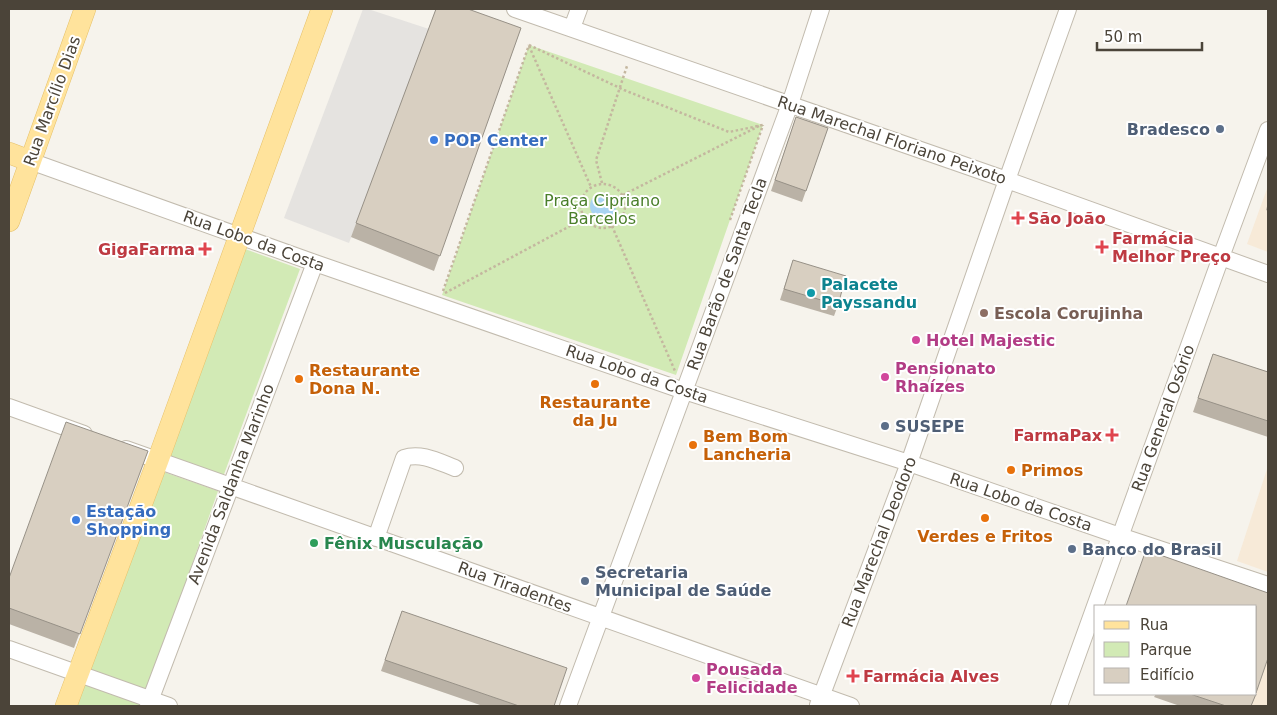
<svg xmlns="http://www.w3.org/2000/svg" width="1277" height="715" viewBox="0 0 1277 715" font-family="'DejaVu Sans',sans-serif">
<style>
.commercial{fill:#f7ead8}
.green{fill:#d2eab5}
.parking{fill:#e5e3e0}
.water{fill:#a9d4f2}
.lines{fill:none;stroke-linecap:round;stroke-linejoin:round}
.minor-casing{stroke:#c2bbae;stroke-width:18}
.major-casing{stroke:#e6c16a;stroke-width:22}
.path{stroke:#c4b79f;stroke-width:2.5;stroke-dasharray:2.5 2.5;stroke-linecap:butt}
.minor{stroke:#fff;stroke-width:16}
.major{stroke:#ffe39c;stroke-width:21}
.wall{fill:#bab2a6}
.building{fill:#d8cfc1;stroke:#979187}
.service-dot{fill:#5c6f8a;stroke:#fff;stroke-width:2}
.shop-dot{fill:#3f7fe0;stroke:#fff;stroke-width:2}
.health-dot{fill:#e0444e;stroke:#fff;stroke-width:2}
.culture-dot{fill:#0f9aa8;stroke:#fff;stroke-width:2}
.education-dot{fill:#8d6e63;stroke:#fff;stroke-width:2}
.hotel-dot{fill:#d1479c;stroke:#fff;stroke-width:2}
.food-dot{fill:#e8710a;stroke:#fff;stroke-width:2}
.leisure-dot{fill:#2e9e5b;stroke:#fff;stroke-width:2}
.labels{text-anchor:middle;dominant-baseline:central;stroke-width:4;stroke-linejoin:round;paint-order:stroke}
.street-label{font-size:16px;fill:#4b4439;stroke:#fff}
.service-label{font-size:16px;font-weight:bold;fill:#4e5e75;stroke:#fff;text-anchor:start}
.shop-label{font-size:16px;font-weight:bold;fill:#366cbe;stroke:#fff;text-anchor:start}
.park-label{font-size:16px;fill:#4a7f2a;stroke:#fff}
.health-label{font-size:16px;font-weight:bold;fill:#be3a42;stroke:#fff;text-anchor:start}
.culture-label{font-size:16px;font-weight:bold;fill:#0d838f;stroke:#fff;text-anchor:start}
.education-label{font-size:16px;font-weight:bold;fill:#785e54;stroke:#fff;text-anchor:start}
.hotel-label{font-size:16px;font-weight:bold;fill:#b23c85;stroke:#fff;text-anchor:start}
.food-label{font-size:16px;font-weight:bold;fill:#c56008;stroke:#fff;text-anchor:start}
.leisure-label{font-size:16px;font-weight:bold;fill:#27864d;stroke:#fff;text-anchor:start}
</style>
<rect width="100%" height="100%" fill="#f6f3ec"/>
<path class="commercial" d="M 1268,186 L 1268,252 L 1247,244 Z
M 1268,466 L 1268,572 L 1237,561 Z
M 1268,657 L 1268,706 L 1251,706 L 1256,694 Z"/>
<path class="green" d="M 529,45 L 763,125 L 676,375 L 442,295 Z
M 245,249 L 300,269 L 223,477 L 167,456 Z
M 161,471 L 218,491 L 147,692 L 87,671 Z
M 81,681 L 143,704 L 142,706 L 72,706 Z"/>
<path class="parking" d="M 363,9 L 368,9 L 429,29 L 349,243 L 284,218 Z"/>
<path class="water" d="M590 206a13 13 0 1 1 26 0a13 13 0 1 1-26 0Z"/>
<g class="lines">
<g class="minor-casing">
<path id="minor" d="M 515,9 L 1007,180 L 1268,274
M 572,28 L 579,9
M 30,161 L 315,263 L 684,391 L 909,463 L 1120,536 L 1268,585
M 9,407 L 84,434
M 126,449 L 851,706
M 376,538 L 404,458 C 421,452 439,462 455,468
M 9,649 L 169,706
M 818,705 L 909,463 L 1007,180 L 1068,9
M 148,706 L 315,263
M 568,706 L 790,104 L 821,9
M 1059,706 L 1221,257 L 1268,130"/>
</g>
<g class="major-casing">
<path id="major" d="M 9,153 L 30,161
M 9,221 L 85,9
M 66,706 L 158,460 L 322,9"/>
</g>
<path class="path" d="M 529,45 L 624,90 L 729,132 L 763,125
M 529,46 L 591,187
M 602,183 L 596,160 L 627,66
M581 206a22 22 0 1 1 44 0a22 22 0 1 1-44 0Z
M 623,195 L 759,126
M 730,220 L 763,125
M 612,226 L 675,371
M 443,291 L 529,45
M 445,293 L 585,218"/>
<use href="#minor" class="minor"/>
<use href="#major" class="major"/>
</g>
<path class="wall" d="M 436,9 L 521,28 L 434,271 L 351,237 Z
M 796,117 L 828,128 L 802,202 L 771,191 Z
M 1268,203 L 1268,211 L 1266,210 Z
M 793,260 L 838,305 L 834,316 L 780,300 Z
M 1213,354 L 1268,372 L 1268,437 L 1193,412 Z
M 148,451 L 74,648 L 9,624 L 9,578 Z
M 402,611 L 554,706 L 483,706 L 381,671 Z
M 1156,694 L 1256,694 L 1251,706 L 1180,706 L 1154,697 Z"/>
<path class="building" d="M 436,9 L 468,9 L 521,28 L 440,256 L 356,223 Z
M 796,117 L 828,128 L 806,191 L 775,180 Z
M 793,260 L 846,276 L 838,305 L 784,289 Z
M 1213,354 L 1268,372 L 1268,421 L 1198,398 Z
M 66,422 L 148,451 L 80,634 L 9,608 L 9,578 Z
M 1146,550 L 1268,593 L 1268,658 L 1256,693 L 1256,606 L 1126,606 Z
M 402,611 L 567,668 L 554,706 L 519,706 L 385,660 Z
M 1190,694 L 1256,694 L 1251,706 L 1226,706 Z"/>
<g class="service-dot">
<circle cx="1220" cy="129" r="5"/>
<circle cx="885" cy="426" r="5"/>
<circle cx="1072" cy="549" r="5"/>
<circle cx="585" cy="581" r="5"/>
</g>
<g class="shop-dot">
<circle cx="434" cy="140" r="5"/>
<circle cx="76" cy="520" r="5"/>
</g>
<g class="health-dot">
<path d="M1015.5 210.5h5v5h5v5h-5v5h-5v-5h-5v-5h5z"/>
<path d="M1099.5 239.5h5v5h5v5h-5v5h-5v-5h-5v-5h5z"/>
<path d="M202.5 241.5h5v5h5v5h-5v5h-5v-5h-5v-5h5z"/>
<path d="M1109.5 427.5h5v5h5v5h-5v5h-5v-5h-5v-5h5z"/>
<path d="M850.5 668.5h5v5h5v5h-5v5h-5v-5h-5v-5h5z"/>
</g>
<circle class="culture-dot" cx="811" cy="293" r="5"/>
<circle class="education-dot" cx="984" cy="313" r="5"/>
<g class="hotel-dot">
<circle cx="916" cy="340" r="5"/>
<circle cx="885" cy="377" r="5"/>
<circle cx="696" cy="678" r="5"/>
</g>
<g class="food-dot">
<circle cx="299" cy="379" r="5"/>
<circle cx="595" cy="384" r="5"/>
<circle cx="693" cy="445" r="5"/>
<circle cx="1011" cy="470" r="5"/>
<circle cx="985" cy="518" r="5"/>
</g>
<circle class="leisure-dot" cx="314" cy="543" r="5"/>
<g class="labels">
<g class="street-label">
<text transform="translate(52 101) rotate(-70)">Rua Marcílio Dias</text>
<text transform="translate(892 140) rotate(19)">Rua Marechal Floriano Peixoto</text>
<text transform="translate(254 241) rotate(20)">Rua Lobo da Costa</text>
<text transform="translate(727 274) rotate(-70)">Rua Barão de Santa Tecla</text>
<text transform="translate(637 374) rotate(19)">Rua Lobo da Costa</text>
<text transform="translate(1163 418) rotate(-70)">Rua General Osório</text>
<text transform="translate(231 484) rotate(-69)">Avenida Saldanha Marinho</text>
<text transform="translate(1021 502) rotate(19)">Rua Lobo da Costa</text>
<text transform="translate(879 542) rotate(-69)">Rua Marechal Deodoro</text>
<text transform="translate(515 587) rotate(20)">Rua Tiradentes</text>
</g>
<g class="service-label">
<text x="1210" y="129" text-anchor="end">Bradesco</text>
<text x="895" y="426">SUSEPE</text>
<text x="1082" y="549">Banco do Brasil</text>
<text x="595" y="572">Secretaria<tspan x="595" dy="18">Municipal de Saúde</tspan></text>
</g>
<g class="shop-label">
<text x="444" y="140">POP Center</text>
<text x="86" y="511">Estação<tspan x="86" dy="18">Shopping</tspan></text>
</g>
<g class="park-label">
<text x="602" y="200">Praça Cipriano<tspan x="602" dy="18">Barcelos</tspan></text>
</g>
<g class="health-label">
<text x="1028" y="218">São João</text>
<text x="1112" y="238">Farmácia<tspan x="1112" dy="18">Melhor Preço</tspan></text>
<text x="195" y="249" text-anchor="end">GigaFarma</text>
<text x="1102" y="435" text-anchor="end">FarmaPax</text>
<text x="863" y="676">Farmácia Alves</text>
</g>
<g class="culture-label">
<text x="821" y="284">Palacete<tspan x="821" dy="18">Payssandu</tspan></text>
</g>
<g class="education-label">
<text x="994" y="313">Escola Corujinha</text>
</g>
<g class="hotel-label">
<text x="926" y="340">Hotel Majestic</text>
<text x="895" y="368">Pensionato<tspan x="895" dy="18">Rhaízes</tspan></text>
<text x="706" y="669">Pousada<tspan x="706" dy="18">Felicidade</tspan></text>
</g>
<g class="food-label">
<text x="309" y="370">Restaurante<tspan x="309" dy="18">Dona N.</tspan></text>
<text x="595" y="402" text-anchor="middle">Restaurante<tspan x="595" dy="18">da Ju</tspan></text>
<text x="703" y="436">Bem Bom<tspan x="703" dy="18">Lancheria</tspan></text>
<text x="1021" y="470">Primos</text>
<text x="985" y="536" text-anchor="middle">Verdes e Fritos</text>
</g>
<g class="leisure-label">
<text x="324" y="543">Fênix Musculação</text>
</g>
</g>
<rect width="1277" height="715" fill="none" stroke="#4b4439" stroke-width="20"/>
<rect x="1094" y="605" width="162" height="90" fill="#ffffff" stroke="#b7b4b0"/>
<rect x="1104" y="621" width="25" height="8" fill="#ffe39c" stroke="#b7b4b0"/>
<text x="1140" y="630" font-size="15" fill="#4b4439">Rua</text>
<rect x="1104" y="642" width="25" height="15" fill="#d2eab5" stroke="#b7b4b0"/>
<text x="1140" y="655" font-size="15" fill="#4b4439">Parque</text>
<rect x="1104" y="668" width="25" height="15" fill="#d8cfc1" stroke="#b7b4b0"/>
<text x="1140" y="680" font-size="15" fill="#4b4439">Edifício</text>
<path d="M1097 42v8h105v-8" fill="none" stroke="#4b4439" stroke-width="2.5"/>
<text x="1104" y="42" font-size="15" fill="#4b4439" stroke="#ffffff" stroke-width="4" paint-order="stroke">50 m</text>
</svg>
